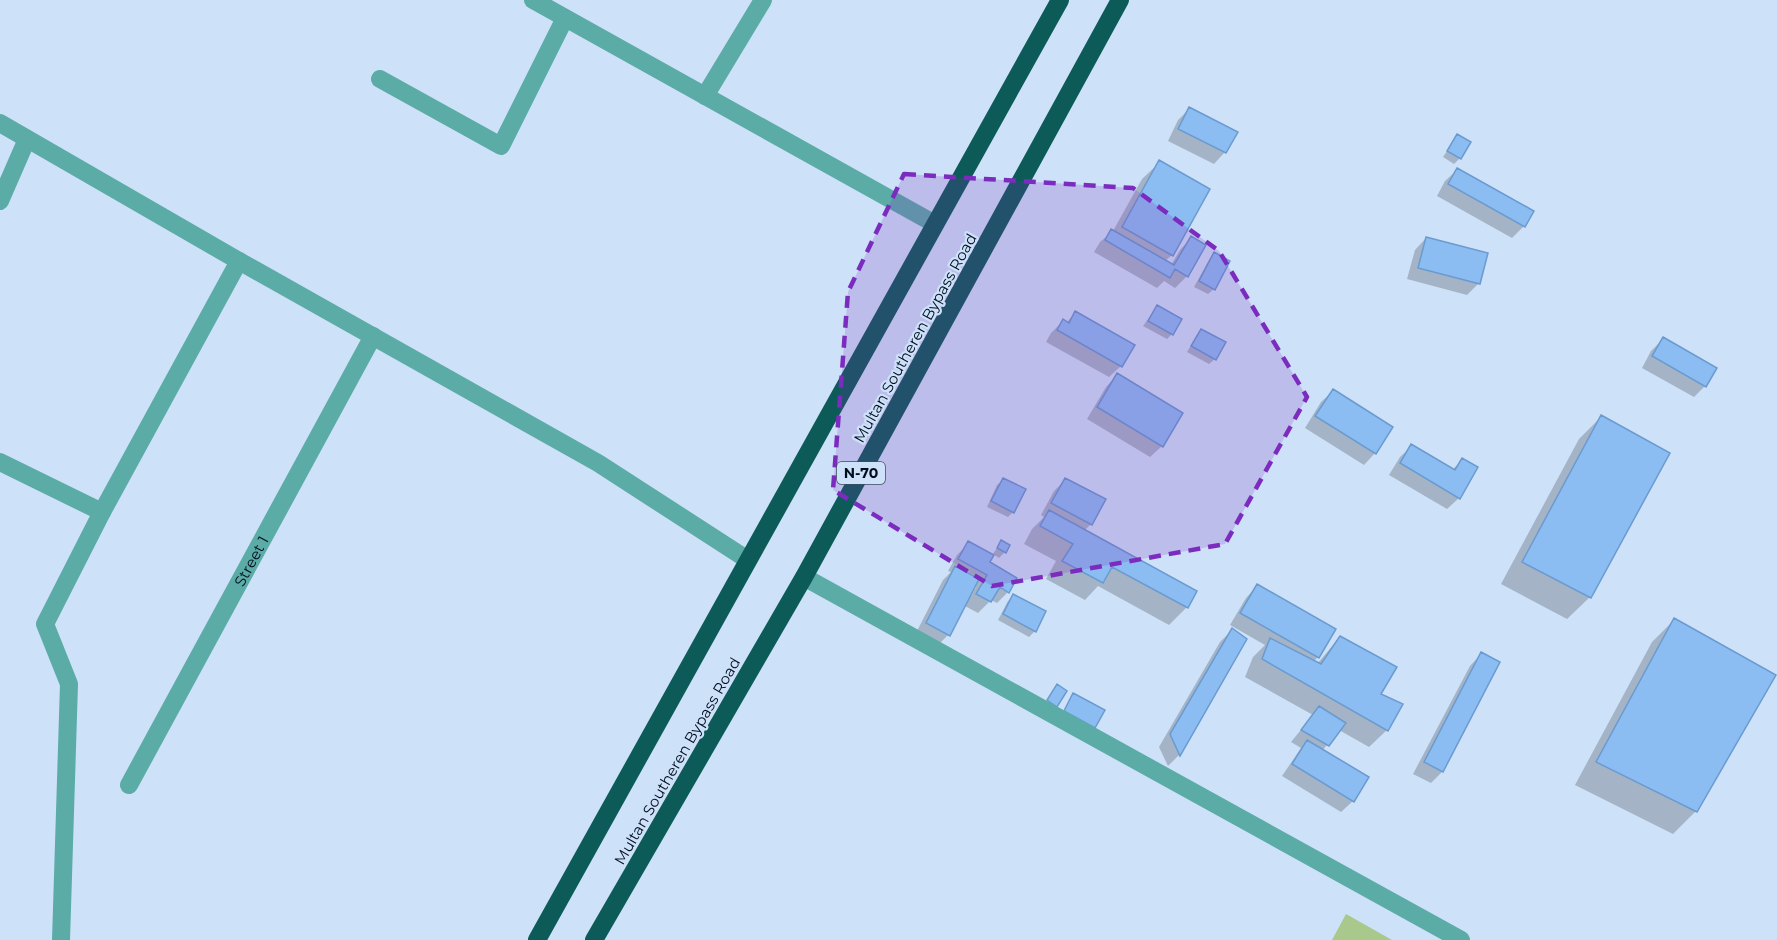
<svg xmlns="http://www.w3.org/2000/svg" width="1777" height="940" viewBox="0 0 1777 940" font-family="Montserrat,sans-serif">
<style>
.green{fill:#a8c88c}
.shadow{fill:#0003;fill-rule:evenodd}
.building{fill:#8cbdf2;stroke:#6a9acf;stroke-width:1.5}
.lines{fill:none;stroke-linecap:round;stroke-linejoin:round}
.minor{stroke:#5baba7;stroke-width:18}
.highway{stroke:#0c5b58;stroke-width:18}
.marked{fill:#7b2cbf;fill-opacity:0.2;stroke:#7b2cbf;stroke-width:4.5;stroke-dasharray:12 8;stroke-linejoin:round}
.labels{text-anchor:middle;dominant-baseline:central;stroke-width:4.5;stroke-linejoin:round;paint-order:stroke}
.shield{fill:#cde1f8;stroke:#3e4d60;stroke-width:1.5}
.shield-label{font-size:14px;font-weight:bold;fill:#000d1f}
.street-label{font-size:15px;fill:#000d1f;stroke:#cde1f8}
</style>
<rect width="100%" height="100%" fill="#cde1f8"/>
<path class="green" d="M 1346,914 L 1392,940 L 1332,940 Z"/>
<path class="shadow" d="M 1189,109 L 1225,152 L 1214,164 L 1168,141 L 1178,120 Z
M 1457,136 L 1460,158 L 1454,164 L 1443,157 Z
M 1160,162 L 1172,255 L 1165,261 L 1171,265 L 1180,250 L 1191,238 L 1187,276 L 1175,288 L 1164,281 L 1157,288 L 1094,252 L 1100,242 L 1113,231 L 1142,179 Z
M 1457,170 L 1532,212 L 1524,226 L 1512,238 L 1437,196 L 1445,181 Z
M 1426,238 L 1479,283 L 1467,295 L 1407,279 L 1415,250 Z
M 1214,254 L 1214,289 L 1208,294 L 1194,287 L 1209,260 Z
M 1157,307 L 1172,334 L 1167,339 L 1143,326 Z
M 1075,313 L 1121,366 L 1109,377 L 1046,342 L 1051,333 L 1063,321 L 1066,323 Z
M 1201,331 L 1215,359 L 1209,364 L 1187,352 L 1196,337 Z
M 1663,339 L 1705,386 L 1694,397 L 1642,368 L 1651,351 Z
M 1117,375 L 1162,446 L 1150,457 L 1087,419 L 1106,387 Z
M 1333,391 L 1375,453 L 1364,465 L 1305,428 L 1321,402 Z
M 1601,417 L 1590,597 L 1567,619 L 1501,584 L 1579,439 Z
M 1412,446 L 1452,470 L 1462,460 L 1459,498 L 1447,509 L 1389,475 L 1400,457 Z
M 1003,480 L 1013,512 L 1008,517 L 987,507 L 997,485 Z
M 1065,480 L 1091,524 L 1084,531 L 1195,591 L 1186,608 L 1169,625 L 1098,586 L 1085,600 L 1046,579 L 1056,561 L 1024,544 L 1032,529 L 1044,517 L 1041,515 L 1054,491 Z
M 1001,542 L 1005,552 L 999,558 L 993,554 Z
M 969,543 L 988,563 L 1008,592 L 997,603 L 991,600 L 978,613 L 963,605 L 948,635 L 937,646 L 915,635 L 943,580 L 951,572 L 948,571 L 957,555 ZM 974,585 L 976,587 L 971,596 L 969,595 Z
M 1257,586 L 1318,657 L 1313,662 L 1317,664 L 1340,637 L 1379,695 L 1387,730 L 1369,747 L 1339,730 L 1322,751 L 1353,801 L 1341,812 L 1282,776 L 1301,748 L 1291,742 L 1313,715 L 1245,677 L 1253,657 L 1265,645 L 1230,625 L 1246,598 Z
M 1014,596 L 1044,612 L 1035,631 L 1029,637 L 998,620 L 1008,601 Z
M 1674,620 L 1696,811 L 1673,834 L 1575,785 L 1652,642 Z
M 1232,630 L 1245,639 L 1179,755 L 1168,766 L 1159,747 L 1220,642 Z
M 1481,654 L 1498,663 L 1442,772 L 1431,783 L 1413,774 L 1470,666 Z"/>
<path class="building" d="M 1189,107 L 1238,132 L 1226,153 L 1178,129 Z
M 1457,134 L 1471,142 L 1461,159 L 1447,151 Z
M 1159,160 L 1210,189 L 1173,256 L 1122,227 Z
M 1457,168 L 1534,211 L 1525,227 L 1448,184 Z
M 1111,229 L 1174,265 L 1191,236 L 1206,245 L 1188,277 L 1175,269 L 1170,278 L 1105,240 Z
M 1426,237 L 1488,253 L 1480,284 L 1418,268 Z
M 1214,252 L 1230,261 L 1215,290 L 1199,281 Z
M 1157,305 L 1182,319 L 1173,335 L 1148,321 Z
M 1075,311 L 1135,345 L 1122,367 L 1057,330 L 1063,319 L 1069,323 Z
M 1201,329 L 1226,342 L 1216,360 L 1191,346 Z
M 1663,337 L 1717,368 L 1706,387 L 1652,356 Z
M 1117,373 L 1183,413 L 1163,447 L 1097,407 Z
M 1333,389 L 1393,427 L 1376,454 L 1315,416 Z
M 1601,415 L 1670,453 L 1591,598 L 1522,562 Z
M 1411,444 L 1455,470 L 1462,458 L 1478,467 L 1460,499 L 1400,463 Z
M 1003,478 L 1026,489 L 1014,513 L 991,501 Z
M 1065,478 L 1106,499 L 1092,525 L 1051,503 Z
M 1049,510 L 1197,591 L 1188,608 L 1112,567 L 1103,583 L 1062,561 L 1073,544 L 1040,526 Z
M 1001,540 L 1010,545 L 1006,553 L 997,548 Z
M 968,541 L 994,555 L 990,562 L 1017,578 L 1009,593 L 1000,587 L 991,602 L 976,594 L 987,575 L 958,559 Z
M 955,566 L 979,579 L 950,636 L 926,623 Z
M 1257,584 L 1336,629 L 1319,658 L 1240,613 Z
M 1013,594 L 1046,611 L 1036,632 L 1003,614 Z
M 1674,618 L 1776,675 L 1697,812 L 1596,762 Z
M 1232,628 L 1247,639 L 1180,756 L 1170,734 Z
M 1340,636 L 1397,667 L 1381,694 L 1403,704 L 1388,731 L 1262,659 L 1270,638 L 1321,664 Z
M 1481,652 L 1500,662 L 1443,772 L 1424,762 Z
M 1057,684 L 1067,691 L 1057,707 L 1047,700 Z
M 1073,693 L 1105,710 L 1095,728 L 1064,711 Z
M 1319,706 L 1346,723 L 1329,746 L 1301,730 Z
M 1307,740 L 1369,777 L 1354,802 L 1292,764 Z"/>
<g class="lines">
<g class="minor">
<path d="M 533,0 L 935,224"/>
<path d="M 380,79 L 501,146 L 565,18"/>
<path d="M 705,96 L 763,0"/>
<path d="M 0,123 L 239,261 L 598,463 L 748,560"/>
<path d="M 0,201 L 27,139"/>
<path d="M 0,462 L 102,512 L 239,261"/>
<path d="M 804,577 L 1461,940"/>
<path id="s1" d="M 129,785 L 373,336"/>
<path d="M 61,940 L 69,684 L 45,624 L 102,512"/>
</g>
<path class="highway" d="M 537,940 L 1060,0
M 594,940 L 804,577 L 1120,0"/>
</g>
<path class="marked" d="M 904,174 L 1133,188 L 1219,251 L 1307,397 L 1225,544 L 992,586 L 833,490 L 848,292 Z"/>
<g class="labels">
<rect class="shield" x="837" y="462" width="48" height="22" rx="4.5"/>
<g class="shield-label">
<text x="861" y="473">N-70</text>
</g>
<g class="street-label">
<text transform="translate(915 338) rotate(-61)">Multan Southeren Bypass Road</text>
<text stroke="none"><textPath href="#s1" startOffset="255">Street 1</textPath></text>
<text transform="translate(677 761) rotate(-60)">Multan Southeren Bypass Road</text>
</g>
</g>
</svg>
